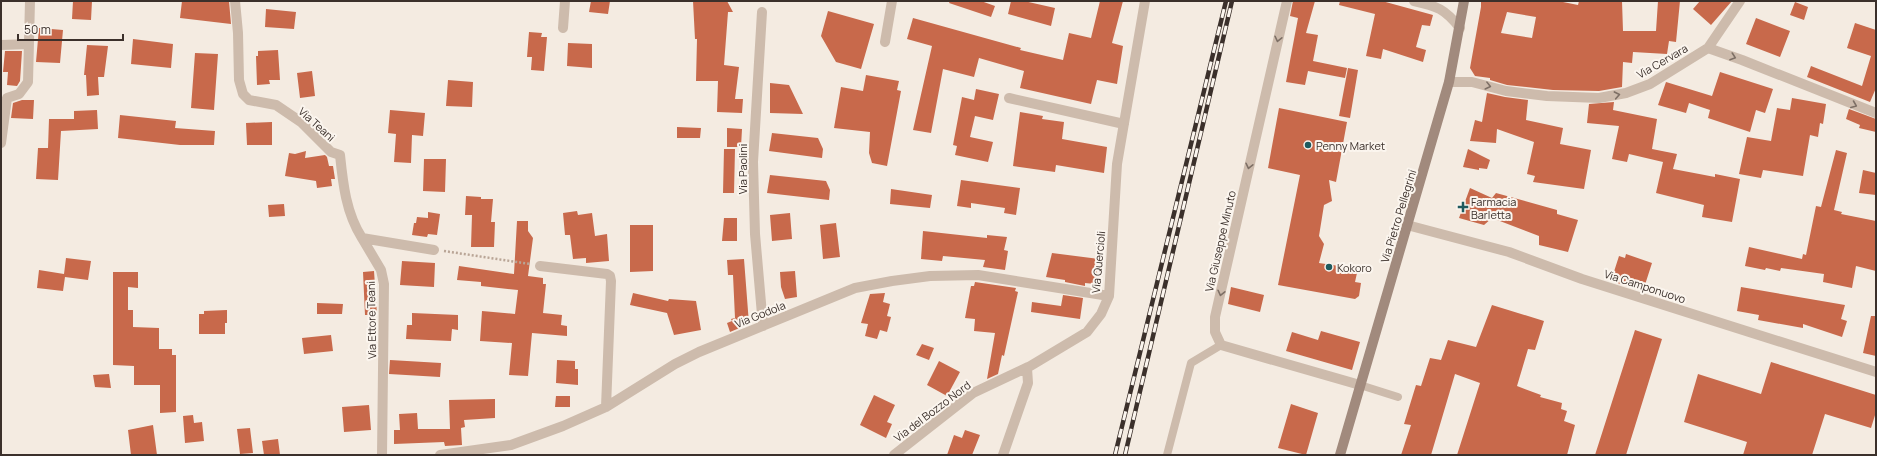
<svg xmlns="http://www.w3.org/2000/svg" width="1877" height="456" viewBox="0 0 1877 456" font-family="Manrope,sans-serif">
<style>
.building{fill:#c8694b;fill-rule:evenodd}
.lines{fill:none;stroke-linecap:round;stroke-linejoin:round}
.path{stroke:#b9a596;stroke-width:2.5;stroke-dasharray:2 2;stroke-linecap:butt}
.lane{stroke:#cdbbac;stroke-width:8}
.street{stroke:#cdbbac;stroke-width:10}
.secondary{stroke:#a18a7d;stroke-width:10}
.rail-casing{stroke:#3b302b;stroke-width:4.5}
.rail{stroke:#fbf5ee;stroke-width:3;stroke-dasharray:9;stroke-linecap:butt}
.oneway{stroke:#7d6f65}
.poi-dot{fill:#1f5a5e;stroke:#fbf5ee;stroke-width:1.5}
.labels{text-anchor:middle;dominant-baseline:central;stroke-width:4;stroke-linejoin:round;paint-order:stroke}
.street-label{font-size:11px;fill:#3b302b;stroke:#fbf5ee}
.poi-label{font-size:11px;fill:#3b302b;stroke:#fbf5ee;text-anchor:start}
</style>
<rect width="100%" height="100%" fill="#f4ebe1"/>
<path class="building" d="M 73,1 L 92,1 L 91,20 L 72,19 Z
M 182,1 L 229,1 L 231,24 L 180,18 Z
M 591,1 L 610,1 L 608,14 L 589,12 Z
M 693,1 L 727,1 L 733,12 L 728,12 L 724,65 L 739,67 L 735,99 L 743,99 L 742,113 L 717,112 L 718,81 L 696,81 L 697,39 L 695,39 Z
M 950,1 L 981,1 L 995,6 L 991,17 L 949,3 Z
M 1011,1 L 1024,1 L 1055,8 L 1051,26 L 1008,14 Z
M 1100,1 L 1123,1 L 1112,43 L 1123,46 L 1117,84 L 1097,80 L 1091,104 L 1020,88 L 1024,71 L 979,58 L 974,77 L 943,69 L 931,133 L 913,130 L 932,46 L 907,39 L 913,18 L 1021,48 L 1020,50 L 1063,60 L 1069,33 L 1091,38 Z
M 1293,1 L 1315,1 L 1306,33 L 1318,35 L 1313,61 L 1347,68 L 1345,78 L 1308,71 L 1305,85 L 1286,82 L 1298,18 L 1290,16 Z
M 1340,1 L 1382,1 L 1433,15 L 1430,26 L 1422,25 L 1416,47 L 1426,50 L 1423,62 L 1383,49 L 1381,59 L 1366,56 L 1375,14 L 1339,5 Z
M 1481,1 L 1558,1 L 1578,5 L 1579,1 L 1622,1 L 1623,31 L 1656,31 L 1658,1 L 1680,1 L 1676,42 L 1669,41 L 1667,54 L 1633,52 L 1632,63 L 1623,62 L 1622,87 L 1599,91 L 1553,90 L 1507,85 L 1490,80 L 1490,78 L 1475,76 L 1470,68 L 1481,7 ZM 1507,12 L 1536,17 L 1532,38 L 1501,33 Z
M 1700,1 L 1732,1 L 1711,25 L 1693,9 Z
M 1795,2 L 1808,7 L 1804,20 L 1790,15 Z
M 266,9 L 296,12 L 294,29 L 265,27 Z
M 828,11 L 874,24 L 861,69 L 836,62 L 821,36 Z
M 1756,18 L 1790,31 L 1780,57 L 1746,44 Z
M 1855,23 L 1876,30 L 1876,88 L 1870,102 L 1807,77 L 1811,66 L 1862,86 L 1871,56 L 1847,48 Z
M 39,28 L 63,30 L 60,63 L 36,62 Z
M 529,32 L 542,33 L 541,37 L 547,37 L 544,71 L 531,70 L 532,57 L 527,57 Z
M 133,39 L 173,44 L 171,68 L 131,64 Z
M 568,43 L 592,44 L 592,68 L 567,66 Z
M 87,45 L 108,46 L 104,77 L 98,77 L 99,95 L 87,96 L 86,75 L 84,75 Z
M 278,50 L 280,80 L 269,80 L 270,84 L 257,85 L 256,56 L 258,56 L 258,51 Z
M 5,51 L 22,51 L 20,81 L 17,86 L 7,85 L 8,72 L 3,72 Z
M 195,53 L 218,54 L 214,110 L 191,108 Z
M 1348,68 L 1358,70 L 1350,118 L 1339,116 Z
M 312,71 L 315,96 L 300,98 L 297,73 Z
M 1720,72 L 1773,89 L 1765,113 L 1756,110 L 1750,132 L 1708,118 L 1710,110 L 1689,103 L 1686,113 L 1658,105 L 1666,82 L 1712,96 Z
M 866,75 L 899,81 L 897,90 L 901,91 L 887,166 L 872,163 L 869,153 L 870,132 L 834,128 L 841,87 L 863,91 Z
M 448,80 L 473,82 L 472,107 L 446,106 Z
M 770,83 L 789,85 L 803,114 L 770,113 Z
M 976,89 L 999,94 L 993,120 L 975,116 L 970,137 L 993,142 L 988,162 L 955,155 L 957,146 L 953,145 L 962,97 L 974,100 Z
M 1487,93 L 1505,97 L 1528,100 L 1526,120 L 1563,128 L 1560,144 L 1591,150 L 1584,189 L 1533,182 L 1535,176 L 1527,174 L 1534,142 L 1497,129 L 1496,143 L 1470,141 L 1475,120 L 1482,122 Z
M 1792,98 L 1826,104 L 1823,124 L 1820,123 L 1818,137 L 1810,135 L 1803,176 L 1763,170 L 1761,178 L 1739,174 L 1747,137 L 1771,141 L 1777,108 L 1790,110 Z
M 22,100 L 34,100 L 33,119 L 11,118 L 13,103 Z
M 1614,102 L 1613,110 L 1657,119 L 1652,149 L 1677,154 L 1673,169 L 1715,177 L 1715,174 L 1740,179 L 1732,222 L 1702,217 L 1704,205 L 1656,193 L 1663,162 L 1629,154 L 1627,162 L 1612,159 L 1619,126 L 1587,123 L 1589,104 Z
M 1279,108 L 1347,122 L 1336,182 L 1329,180 L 1332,201 L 1324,205 L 1319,236 L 1324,244 L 1319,263 L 1353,268 L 1357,273 L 1355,282 L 1361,283 L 1359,296 L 1355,299 L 1278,285 L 1300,175 L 1268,168 Z
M 1849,109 L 1876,119 L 1876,132 L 1859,128 L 1860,125 L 1846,119 Z
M 97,110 L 98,129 L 61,131 L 58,180 L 36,179 L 38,148 L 48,148 L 49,119 L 74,119 L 74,111 Z
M 390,110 L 425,113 L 423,136 L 412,135 L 411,163 L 394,162 L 396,134 L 388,133 Z
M 1020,112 L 1043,116 L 1042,119 L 1064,122 L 1062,139 L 1107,147 L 1104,173 L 1056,165 L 1055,172 L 1013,166 Z
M 120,115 L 176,121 L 175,128 L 215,131 L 214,145 L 180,145 L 118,138 Z
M 272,122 L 272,145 L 247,145 L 246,123 Z
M 677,127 L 701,128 L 700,138 L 677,138 Z
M 727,128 L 742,129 L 741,147 L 727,147 Z
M 772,133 L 818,138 L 823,149 L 822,158 L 769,151 Z
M 724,149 L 735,149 L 734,193 L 723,193 Z
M 1468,149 L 1490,160 L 1487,169 L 1479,168 L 1479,170 L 1463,167 Z
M 1836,150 L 1847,153 L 1834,210 L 1842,212 L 1841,214 L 1876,221 L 1876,271 L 1856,266 L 1852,288 L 1823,282 L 1824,274 L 1781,268 L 1780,271 L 1766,268 L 1765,270 L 1745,266 L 1749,247 L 1802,259 L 1803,254 L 1806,255 L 1816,206 L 1821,207 Z
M 306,151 L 305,158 L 325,155 L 327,157 L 329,166 L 333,166 L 335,179 L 331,179 L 332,186 L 317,188 L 316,181 L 285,176 L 289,153 L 295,154 Z
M 424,159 L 446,159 L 445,192 L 423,191 Z
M 1863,170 L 1876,173 L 1876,195 L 1859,193 Z
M 770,175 L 826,181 L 830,190 L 829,200 L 767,193 Z
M 961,180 L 1020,188 L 1016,215 L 1004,213 L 1005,208 L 971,203 L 971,208 L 957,206 Z
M 1470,188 L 1492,198 L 1496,193 L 1557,210 L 1557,214 L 1578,220 L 1568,252 L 1539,245 L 1539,236 L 1492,218 L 1484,225 L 1459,218 Z
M 891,189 L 932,195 L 930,208 L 890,204 Z
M 466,196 L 481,197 L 481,199 L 493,199 L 491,222 L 495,222 L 494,247 L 471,247 L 472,215 L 465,215 Z
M 284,204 L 285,216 L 269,217 L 268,205 Z
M 577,211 L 578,215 L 592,213 L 595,236 L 607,234 L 609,261 L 586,263 L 586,258 L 573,259 L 570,235 L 565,235 L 563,213 Z
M 428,212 L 440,214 L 437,235 L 428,234 L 427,237 L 412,235 L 414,223 L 416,223 L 417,217 L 428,218 Z
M 790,213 L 792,239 L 772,241 L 770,215 Z
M 724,218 L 737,218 L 737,241 L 722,241 Z
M 517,221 L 528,221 L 528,231 L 533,238 L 528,276 L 543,278 L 543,284 L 546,284 L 543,313 L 562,315 L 561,325 L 567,326 L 567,336 L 532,333 L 528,376 L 509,375 L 512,343 L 480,341 L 482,311 L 515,314 L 518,290 L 481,286 L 481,282 L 457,280 L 459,266 L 514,274 Z
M 836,223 L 840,257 L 823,259 L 820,225 Z
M 630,225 L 653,225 L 653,271 L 630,272 Z
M 923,231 L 987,238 L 987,235 L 1007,237 L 1004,250 L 1008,251 L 1005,270 L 983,267 L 985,260 L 943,256 L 942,261 L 921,259 Z
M 1052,253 L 1099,259 L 1095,284 L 1085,283 L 1085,286 L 1065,282 L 1065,280 L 1046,277 Z
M 1626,254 L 1652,263 L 1643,291 L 1611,281 L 1619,256 L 1625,258 Z
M 66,258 L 91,261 L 88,280 L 65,277 L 63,291 L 37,288 L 39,270 L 64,274 Z
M 744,259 L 749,324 L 730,332 L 727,323 L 732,321 L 731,319 L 735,318 L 733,275 L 728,275 L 727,260 Z
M 402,261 L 435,263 L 434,287 L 400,285 Z
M 374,271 L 377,315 L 365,315 L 363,272 Z
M 795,271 L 797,297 L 785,299 L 781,287 L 780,272 Z
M 113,272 L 138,272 L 138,288 L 128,287 L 128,310 L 133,310 L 133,327 L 159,328 L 159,349 L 172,349 L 172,355 L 176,355 L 176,412 L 160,413 L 160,385 L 134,385 L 134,366 L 113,365 Z
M 975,282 L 1016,288 L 1015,291 L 1018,292 L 1004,356 L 1002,355 L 998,374 L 987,379 L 995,333 L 974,331 L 975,319 L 965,318 L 971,286 L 974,286 Z
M 1231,287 L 1264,295 L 1260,312 L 1228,304 Z
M 1741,287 L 1845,305 L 1841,319 L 1847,321 L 1842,337 L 1803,324 L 1803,328 L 1758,320 L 1759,315 L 1737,311 Z
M 633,293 L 668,301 L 669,299 L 696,301 L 701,330 L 674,335 L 667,313 L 630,305 Z
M 885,293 L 883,302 L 890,304 L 887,316 L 891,317 L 887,332 L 880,330 L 877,339 L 865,336 L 868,324 L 861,323 L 870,294 Z
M 1063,295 L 1083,298 L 1080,319 L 1031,312 L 1032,302 L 1061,306 Z
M 317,303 L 343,304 L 342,314 L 317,314 Z
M 1492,305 L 1544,321 L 1535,350 L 1528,349 L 1517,386 L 1541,395 L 1540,397 L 1562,403 L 1561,409 L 1567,411 L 1564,421 L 1575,425 L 1567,455 L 1457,455 L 1480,383 L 1455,374 L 1431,455 L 1401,455 L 1411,425 L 1404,424 L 1416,385 L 1421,386 L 1430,358 L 1441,360 L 1448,340 L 1476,347 Z
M 227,310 L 227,323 L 225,323 L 225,334 L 199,334 L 199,314 L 204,314 L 204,311 Z
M 412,313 L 458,315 L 458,330 L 452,329 L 451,341 L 406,339 L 407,325 L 412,325 Z
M 1871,316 L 1876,316 L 1876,356 L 1863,353 Z
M 1635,330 L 1662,339 L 1626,455 L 1595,455 Z
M 1321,331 L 1360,342 L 1352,370 L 1286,351 L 1292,332 L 1318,340 Z
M 331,335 L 333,351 L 304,354 L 302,338 Z
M 922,344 L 934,348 L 929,360 L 916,355 Z
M 390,360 L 441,363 L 440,377 L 389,374 Z
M 557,360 L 575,361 L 575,369 L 578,369 L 578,385 L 556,383 Z
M 939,361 L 960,372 L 947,396 L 927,385 Z
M 1771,362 L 1876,395 L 1876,412 L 1871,428 L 1825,414 L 1812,455 L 1743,455 L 1747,442 L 1684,422 L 1698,374 L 1761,394 Z
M 109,374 L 111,388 L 95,387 L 93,375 Z
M 874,395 L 895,405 L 887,422 L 892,424 L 886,438 L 860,425 Z
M 556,396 L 570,396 L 570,407 L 555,407 Z
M 495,399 L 495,418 L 464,420 L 465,427 L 461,428 L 462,445 L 445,446 L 444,442 L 394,444 L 394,430 L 400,430 L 399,414 L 417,413 L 418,429 L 450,429 L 449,400 Z
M 1291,404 L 1318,413 L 1306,455 L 1278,448 Z
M 369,405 L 371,430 L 344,432 L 342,407 Z
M 193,415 L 194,423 L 202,422 L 204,441 L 185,443 L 183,416 Z
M 153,425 L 157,455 L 131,455 L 128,430 Z
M 250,428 L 253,453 L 240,454 L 237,429 Z
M 965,430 L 980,435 L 972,455 L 947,455 L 954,435 L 962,438 Z
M 278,439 L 280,455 L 264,455 L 262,441 Z"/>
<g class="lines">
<path class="path" d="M 444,251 L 530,264"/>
<path class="lane" d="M 1360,385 L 1398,397
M 1167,455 L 1191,363 L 1221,345"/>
<path class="street" d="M 235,1 L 238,33 L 239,80 L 243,94 L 249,100 L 276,105 L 301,122 L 331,152 L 340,155 C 343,184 346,213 362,238
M 1287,1 L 1215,317 L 1215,332 L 1221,345 L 1360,385
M 1414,1 C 1437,6 1445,9 1460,28
M 762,12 L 753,162 L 755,234 L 763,326
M 563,28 L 565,1
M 885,42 L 892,1
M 1,45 L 29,44
M 1708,48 L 1740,1
M 1449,82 L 1472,82 L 1506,91 L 1547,96 L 1599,98 L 1626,93 L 1650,84 L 1708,48 L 1742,60 L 1876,113
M 1009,98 L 1124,124
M 1,143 L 7,98 L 19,94 L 28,82 L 30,1
M 1407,225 L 1509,252 L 1582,279 L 1876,372
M 540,266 L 607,274 L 610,276 L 611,281 L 606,407
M 382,455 L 384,284 L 381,270 L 362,238 L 434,250
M 440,455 L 511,445 L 563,426 L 606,407 L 675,364 L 699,352 L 855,288 L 892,281 L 930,276 L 978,275 L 1109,296
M 894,455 L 973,393 L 1028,367
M 1003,455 L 1028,383 L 1027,368 L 1087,332 L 1101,314 L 1109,296 L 1117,164 L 1145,1"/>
<path class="secondary" d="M 1340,455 L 1449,82 L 1464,1"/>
<g class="rail-casing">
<path id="rail" d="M 1115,455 L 1226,1
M 1125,455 L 1232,1"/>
</g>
<use href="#rail" class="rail"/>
</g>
<defs><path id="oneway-chevron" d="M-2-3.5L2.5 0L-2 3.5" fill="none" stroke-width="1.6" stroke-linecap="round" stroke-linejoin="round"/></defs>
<g class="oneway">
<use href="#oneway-chevron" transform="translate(1278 39) rotate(103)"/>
<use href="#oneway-chevron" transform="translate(1733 57) rotate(19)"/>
<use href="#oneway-chevron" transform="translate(1488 86) rotate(14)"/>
<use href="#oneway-chevron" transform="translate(1617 95) rotate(-11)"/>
<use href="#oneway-chevron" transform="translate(1854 105) rotate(22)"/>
<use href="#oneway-chevron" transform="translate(1249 166) rotate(103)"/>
<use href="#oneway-chevron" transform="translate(1221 293) rotate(103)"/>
</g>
<g class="poi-dot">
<circle cx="1308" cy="145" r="4"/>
<path d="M1461 201h4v4h4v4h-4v4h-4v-4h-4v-4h4z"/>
<circle cx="1329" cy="267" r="4"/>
</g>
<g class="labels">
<g class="street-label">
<text transform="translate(1662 61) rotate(-30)">Via Cervara</text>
<text transform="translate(317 124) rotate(42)">Via Teani</text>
<text transform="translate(742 169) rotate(-90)">Via Paolini</text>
<text transform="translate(1398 216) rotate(-73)">Via Pietro Pellegrini</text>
<text transform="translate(1220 241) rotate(-77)">Via Giuseppe Minuto</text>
<text transform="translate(1098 262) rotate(-85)">Via Quercioli</text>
<text transform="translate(1645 286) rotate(18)">Via Camponuovo</text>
<text transform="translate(760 314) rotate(-22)">Via Godola</text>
<text transform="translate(371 320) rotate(-91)">Via Ettore Teani</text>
<text transform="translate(932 411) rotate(-37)">Via del Bozzo Nord</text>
</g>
<g class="poi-label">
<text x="1316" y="145">Penny Market</text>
<text x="1471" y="201">Farmacia<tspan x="1471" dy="13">Barletta</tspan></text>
<text x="1337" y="267">Kokoro</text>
</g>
</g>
<rect width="1877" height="456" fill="none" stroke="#3b302b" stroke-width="4"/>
<path d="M18 34v6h105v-6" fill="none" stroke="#3b302b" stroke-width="2"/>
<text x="24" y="34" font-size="12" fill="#3b302b" stroke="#fbf5ee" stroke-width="3" paint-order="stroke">50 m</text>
</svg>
